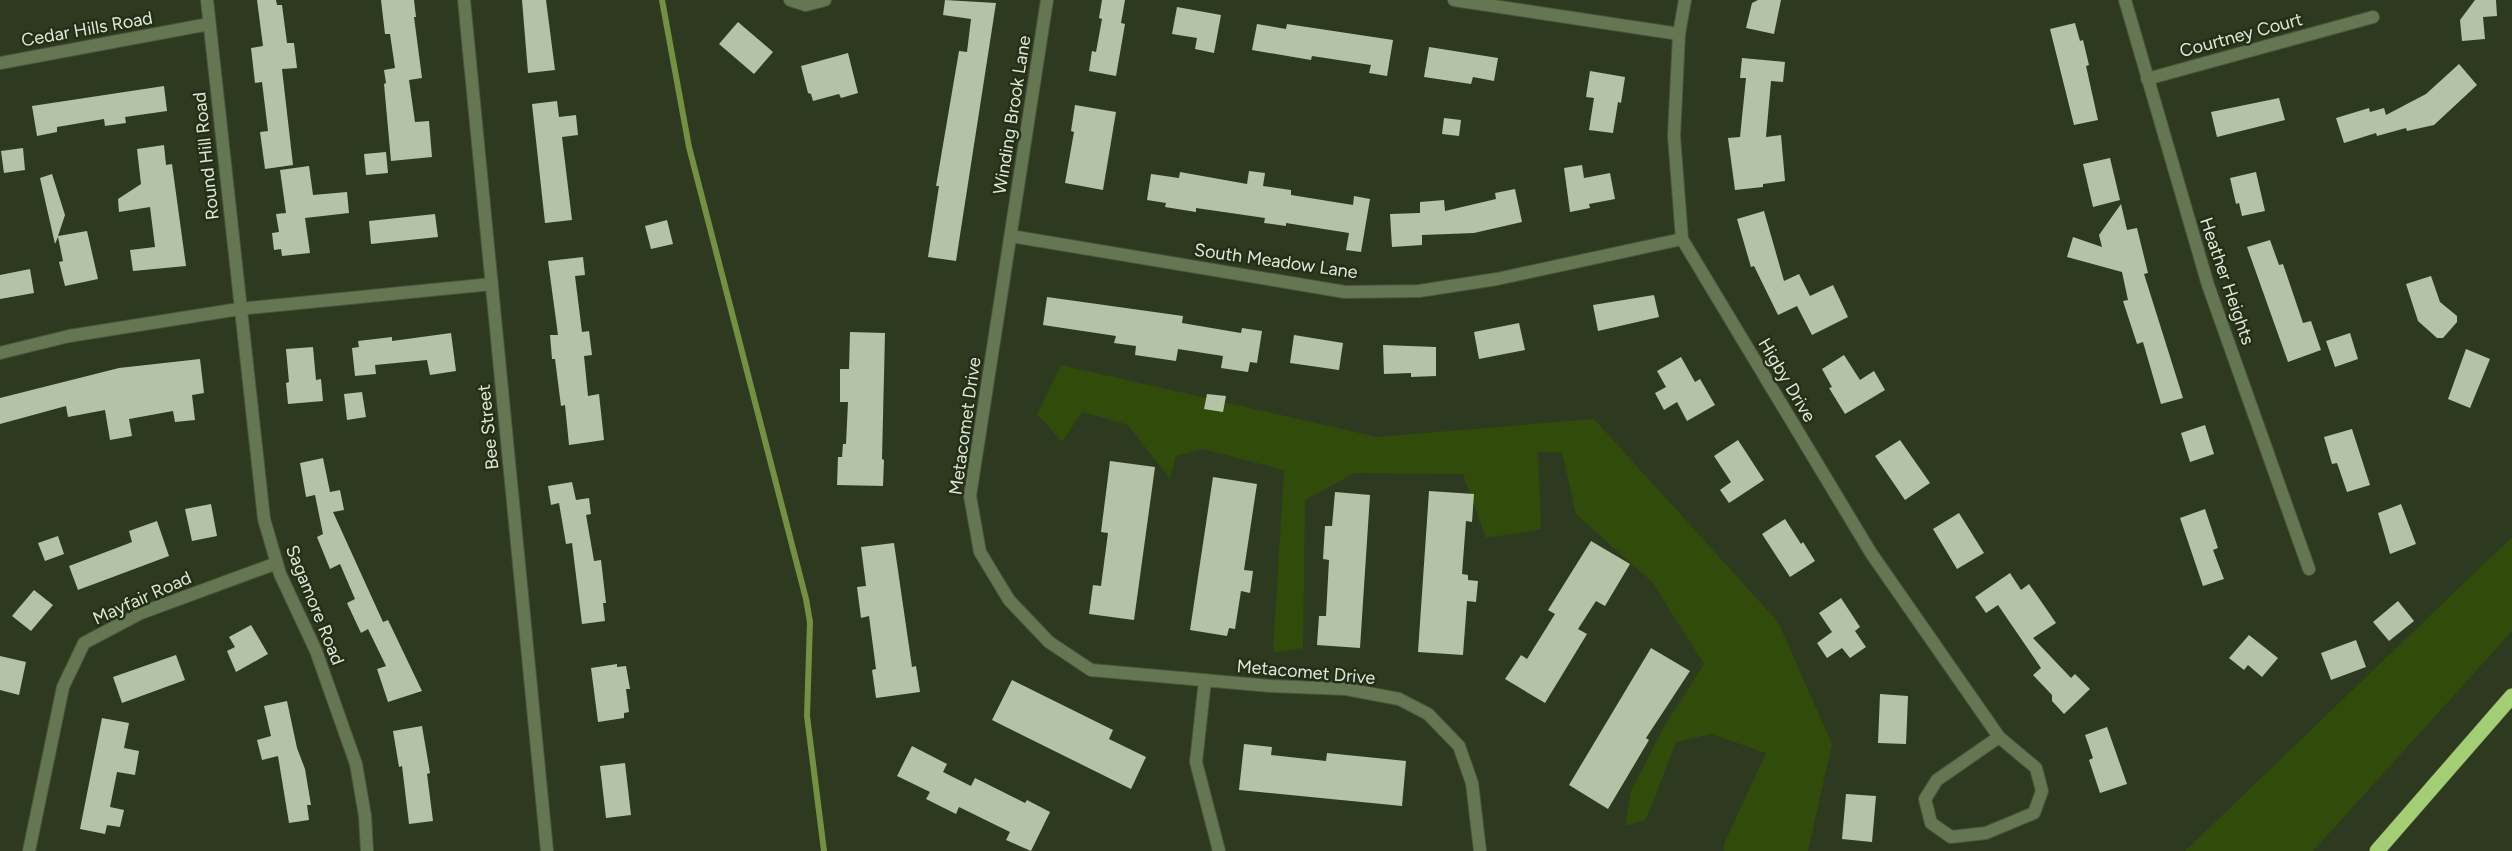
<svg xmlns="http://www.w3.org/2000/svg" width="2512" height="851" viewBox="0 0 2512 851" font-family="Figtree,sans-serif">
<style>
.green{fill:#314b0a}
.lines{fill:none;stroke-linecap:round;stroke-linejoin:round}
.stream{stroke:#749042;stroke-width:6}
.building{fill:#b4c3a5}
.minor-casing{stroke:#4a563d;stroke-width:14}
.tertiary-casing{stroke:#4a563d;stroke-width:14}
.motorway-casing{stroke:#4a563d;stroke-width:16}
.minor{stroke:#647652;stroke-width:12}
.tertiary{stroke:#647652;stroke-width:12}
.motorway{stroke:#a4ce73;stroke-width:15}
.labels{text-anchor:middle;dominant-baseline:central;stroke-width:5;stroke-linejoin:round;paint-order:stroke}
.street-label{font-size:18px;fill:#dfe7d8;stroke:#242f17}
</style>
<rect width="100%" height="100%" fill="#2e3a20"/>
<path class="green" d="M 1061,365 L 1377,437 L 1594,419 L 1778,622 L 1832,744 L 1808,851 L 1724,851 L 1724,844 L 1766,753 L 1711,734 L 1676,742 L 1646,820 L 1625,826 L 1631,791 L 1665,725 L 1704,664 L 1652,582 L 1576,514 L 1562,452 L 1538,452 L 1541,529 L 1486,538 L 1463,474 L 1355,473 L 1305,500 L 1303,648 L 1273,653 L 1284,470 L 1203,449 L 1176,456 L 1170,479 L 1128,425 L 1082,412 L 1062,442 L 1037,414 Z
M 2512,537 L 2512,631 L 2313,851 L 2185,851 Z"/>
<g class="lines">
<path class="stream" d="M 662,0 L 689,147 L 806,599 L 810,622 L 807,716 L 824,851"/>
</g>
<path class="building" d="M 257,0 L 276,0 L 277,5 L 282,5 L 287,43 L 294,43 L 297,68 L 282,69 L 293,165 L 265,169 L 260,132 L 268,131 L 262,82 L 255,83 L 251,48 L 263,46 Z
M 381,0 L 414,0 L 416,17 L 414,17 L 422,78 L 409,80 L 415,122 L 429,121 L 432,157 L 391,161 L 384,84 L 386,83 L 384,70 L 395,68 L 390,34 L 385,34 Z
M 522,0 L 546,0 L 555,70 L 528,73 Z
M 945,0 L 996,3 L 956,261 L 928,257 L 939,186 L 936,186 L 959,51 L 967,52 L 971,19 L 943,15 Z
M 1102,0 L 1125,0 L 1121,23 L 1125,24 L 1116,76 L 1089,71 L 1092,51 L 1096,52 L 1102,19 L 1099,18 Z
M 1758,0 L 1781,0 L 1774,34 L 1746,28 L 1752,3 Z
M 2475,0 L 2496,0 L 2497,16 L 2483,17 L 2485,39 L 2462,41 L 2460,20 Z
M 1177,7 L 1221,15 L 1214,53 L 1195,49 L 1197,38 L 1172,34 Z
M 738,22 L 773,52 L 754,74 L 719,44 Z
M 2075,23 L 2080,41 L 2083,40 L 2089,65 L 2086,66 L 2098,120 L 2074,125 L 2050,29 Z
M 1257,24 L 1286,29 L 1287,24 L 1393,40 L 1387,76 L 1369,73 L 1371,65 L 1312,56 L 1311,60 L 1252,50 Z
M 1429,47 L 1498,58 L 1494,81 L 1473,77 L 1471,84 L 1424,77 Z
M 848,53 L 858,93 L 841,98 L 839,94 L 813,101 L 811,94 L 808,93 L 801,66 Z
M 1742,58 L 1785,62 L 1783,82 L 1771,81 L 1766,137 L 1781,135 L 1785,181 L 1763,184 L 1763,187 L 1735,190 L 1728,138 L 1740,137 L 1746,78 L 1740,78 Z
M 2459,64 L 2477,85 L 2434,125 L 2407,131 L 2406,128 L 2377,136 L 2376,133 L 2344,143 L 2336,118 L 2369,108 L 2370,112 L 2384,108 L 2386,115 L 2426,94 Z
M 1590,71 L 1625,77 L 1621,103 L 1618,102 L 1613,133 L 1589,130 L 1594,98 L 1586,97 Z
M 164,86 L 167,111 L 125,117 L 126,123 L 105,126 L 104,119 L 57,127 L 57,132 L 37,136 L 32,106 Z
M 2279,98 L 2285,120 L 2217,137 L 2211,112 Z
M 557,101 L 559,117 L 576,115 L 578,135 L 562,137 L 572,220 L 545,223 L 532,104 Z
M 1075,105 L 1116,112 L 1103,190 L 1065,183 L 1074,132 L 1071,131 Z
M 1444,118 L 1461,120 L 1459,136 L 1442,134 Z
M 164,145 L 166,165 L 172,164 L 186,266 L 133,271 L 130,250 L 155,247 L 150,207 L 119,212 L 118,199 L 141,184 L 137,149 Z
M 23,148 L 25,170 L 4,173 L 1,151 Z
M 386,152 L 388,173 L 366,175 L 364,154 Z
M 2110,158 L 2120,200 L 2093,207 L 2083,164 Z
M 1582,165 L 1584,178 L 1610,173 L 1615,199 L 1589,204 L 1590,208 L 1570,212 L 1564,168 Z
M 309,166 L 313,195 L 347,192 L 349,213 L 305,218 L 310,253 L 282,256 L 281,249 L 274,250 L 272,233 L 279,232 L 276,214 L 286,213 L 280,170 Z
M 1249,171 L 1265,173 L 1263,186 L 1291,190 L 1291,195 L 1353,205 L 1354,196 L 1370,199 L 1361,252 L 1346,250 L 1349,233 L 1286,223 L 1286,226 L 1264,223 L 1265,218 L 1196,208 L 1196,212 L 1165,207 L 1166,203 L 1147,200 L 1151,174 L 1179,178 L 1180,172 L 1247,184 Z
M 2256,172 L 2265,211 L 2242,216 L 2239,203 L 2236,204 L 2230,178 Z
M 52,174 L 65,215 L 58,236 L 87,231 L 98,279 L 65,286 L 59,262 L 63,261 L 58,237 L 55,244 L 40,178 Z
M 1515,189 L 1522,222 L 1474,233 L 1422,235 L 1422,245 L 1392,247 L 1390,214 L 1420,213 L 1420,202 L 1444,200 L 1445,211 L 1496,199 L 1495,193 Z
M 2121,204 L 2127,230 L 2137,228 L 2148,273 L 2144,274 L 2183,398 L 2161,404 L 2143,342 L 2137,344 L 2123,301 L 2128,300 L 2122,272 L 2067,257 L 2073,237 L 2102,247 L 2099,235 Z
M 1764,211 L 1784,281 L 1799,274 L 1810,296 L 1833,285 L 1848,317 L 1812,335 L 1797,306 L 1778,315 L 1754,266 L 1751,267 L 1737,219 Z
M 435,214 L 438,237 L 371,244 L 369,221 Z
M 667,220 L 673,244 L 651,249 L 645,226 Z
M 2270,240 L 2279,265 L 2283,264 L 2303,323 L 2311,321 L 2321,350 L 2288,362 L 2247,247 Z
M 583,257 L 585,275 L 575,276 L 582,332 L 589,331 L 592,355 L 584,356 L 588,396 L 599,394 L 604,440 L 569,445 L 565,405 L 561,406 L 555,359 L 552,359 L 550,335 L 558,335 L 548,261 Z
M 30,269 L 34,293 L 0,299 L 0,275 Z
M 2431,276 L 2440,302 L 2457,316 L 2457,322 L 2443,338 L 2437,338 L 2418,321 L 2406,284 Z
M 1654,295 L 1659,317 L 1598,331 L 1593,305 Z
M 1047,297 L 1183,316 L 1182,323 L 1241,333 L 1242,328 L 1262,331 L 1257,363 L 1250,362 L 1248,372 L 1221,368 L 1223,356 L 1178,349 L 1176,361 L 1135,355 L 1136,346 L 1114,343 L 1116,336 L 1043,325 Z
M 1519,323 L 1525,350 L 1479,359 L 1474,332 Z
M 850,332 L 885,333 L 882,459 L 884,460 L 883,486 L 837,485 L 838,457 L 842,457 L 843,444 L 846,444 L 848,402 L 840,402 L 840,369 L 849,369 Z
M 451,333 L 456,371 L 430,375 L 427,360 L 375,365 L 376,374 L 355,376 L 352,348 L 359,347 L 358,341 L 392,337 L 392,341 Z
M 2350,333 L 2358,359 L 2335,367 L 2326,341 Z
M 1294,335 L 1343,343 L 1339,370 L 1290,363 Z
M 1383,345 L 1436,347 L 1436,376 L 1411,377 L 1411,373 L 1384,374 Z
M 313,347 L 316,380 L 321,379 L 323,401 L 288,404 L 286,383 L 289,382 L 286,349 Z
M 2466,349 L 2490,359 L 2470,408 L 2448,399 Z
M 1844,355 L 1860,380 L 1874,371 L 1885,390 L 1845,414 L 1829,388 L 1832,387 L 1822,369 Z
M 1681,357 L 1695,382 L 1700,379 L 1715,405 L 1687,421 L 1677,402 L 1664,410 L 1655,393 L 1666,387 L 1657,371 Z
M 200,359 L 204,393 L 192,395 L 195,420 L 175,422 L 173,411 L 129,419 L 132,436 L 110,440 L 105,410 L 68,417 L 66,406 L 0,424 L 0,398 L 119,368 Z
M 362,392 L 366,417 L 347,420 L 344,394 Z
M 1207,394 L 1226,396 L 1223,412 L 1204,409 Z
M 2205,425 L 2214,454 L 2190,462 L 2181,433 Z
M 2352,429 L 2370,485 L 2347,492 L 2337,463 L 2332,464 L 2324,437 Z
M 1738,440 L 1764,480 L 1729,503 L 1720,490 L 1731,482 L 1714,456 Z
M 1900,440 L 1930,483 L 1905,500 L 1875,456 Z
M 323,458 L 330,492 L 340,490 L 344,510 L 333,512 L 383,622 L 388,620 L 422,691 L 388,702 L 377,669 L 386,666 L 368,629 L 361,633 L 347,603 L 355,599 L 340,564 L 330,569 L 317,537 L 323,534 L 315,495 L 306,497 L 300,463 Z
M 1110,461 L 1155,467 L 1134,620 L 1089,614 L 1093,585 L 1101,586 L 1108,533 L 1101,532 Z
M 1213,477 L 1257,484 L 1244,570 L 1253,571 L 1250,593 L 1241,591 L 1235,629 L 1229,628 L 1227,636 L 1190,630 Z
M 572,482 L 576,500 L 589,498 L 591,514 L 586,515 L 594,561 L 601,560 L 606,603 L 603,603 L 605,621 L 582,624 L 572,543 L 566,544 L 559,503 L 551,505 L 548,486 Z
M 1429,491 L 1474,494 L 1472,522 L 1466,521 L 1462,574 L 1468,575 L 1468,580 L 1478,581 L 1476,602 L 1467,601 L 1463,655 L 1418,652 Z
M 1335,492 L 1370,495 L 1360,648 L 1317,645 L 1319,616 L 1326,616 L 1329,560 L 1323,559 L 1325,526 L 1332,526 Z
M 211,504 L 217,536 L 192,541 L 185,509 Z
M 2401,504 L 2416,544 L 2390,554 L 2378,513 Z
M 2205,509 L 2218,548 L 2213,550 L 2224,579 L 2203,586 L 2180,518 Z
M 1959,513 L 1984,553 L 1957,569 L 1933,529 Z
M 1785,519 L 1801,544 L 1803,542 L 1815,561 L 1790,577 L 1762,534 Z
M 157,521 L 169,556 L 78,590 L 69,566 L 127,544 L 132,542 L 129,531 Z
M 58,536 L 64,554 L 45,561 L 38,543 Z
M 1591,541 L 1630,564 L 1605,606 L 1596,601 L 1578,629 L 1587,634 L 1545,703 L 1505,679 L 1521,655 L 1527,659 L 1555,614 L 1548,610 Z
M 894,543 L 912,667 L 916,666 L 920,692 L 876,698 L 872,670 L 876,669 L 869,616 L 861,618 L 857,587 L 866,586 L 861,547 Z
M 2010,573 L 2021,590 L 2029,584 L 2056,623 L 2033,638 L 2071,678 L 2075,674 L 2090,689 L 2064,714 L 2052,701 L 2052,695 L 2033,675 L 2041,668 L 1998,605 L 1986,613 L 1975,597 Z
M 34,590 L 53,605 L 31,631 L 12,616 Z
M 1841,598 L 1860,627 L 1855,631 L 1866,647 L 1850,658 L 1842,648 L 1827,658 L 1817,643 L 1832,632 L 1819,613 Z
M 2398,601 L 2414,621 L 2389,641 L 2373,622 Z
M 251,625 L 268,654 L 236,672 L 227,651 L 235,647 L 229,637 Z
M 2249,635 L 2278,658 L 2262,677 L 2248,665 L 2244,670 L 2229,658 Z
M 2356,640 L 2366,667 L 2331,680 L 2321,653 Z
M 1651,648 L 1690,671 L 1646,738 L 1649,740 L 1608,809 L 1569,785 Z
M 176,655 L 185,680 L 122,703 L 113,677 Z
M 0,656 L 26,662 L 19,695 L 0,690 Z
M 617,664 L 617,667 L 626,666 L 630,689 L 626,689 L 629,712 L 624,713 L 624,718 L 598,722 L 591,668 Z
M 1012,680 L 1113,730 L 1109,739 L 1146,757 L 1131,789 L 992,720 Z
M 1880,694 L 1908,696 L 1906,744 L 1878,743 Z
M 287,701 L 297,748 L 305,769 L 311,805 L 307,805 L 309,820 L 289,823 L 278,756 L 262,760 L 257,740 L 271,736 L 264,706 Z
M 102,718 L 129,723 L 124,748 L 139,751 L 135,775 L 117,772 L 110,807 L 124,810 L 120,827 L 107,825 L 105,834 L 80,829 Z
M 422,726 L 430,773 L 427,774 L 433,821 L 409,824 L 402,766 L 399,767 L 393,731 Z
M 2107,727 L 2127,784 L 2100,793 L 2089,760 L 2093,758 L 2085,735 Z
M 1244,744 L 1272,747 L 1271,755 L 1326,761 L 1327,753 L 1406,761 L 1402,806 L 1239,790 Z
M 912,746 L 947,764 L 943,772 L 971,786 L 975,778 L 1025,803 L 1027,800 L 1050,812 L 1031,851 L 1006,840 L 1010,832 L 959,807 L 956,814 L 926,799 L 930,792 L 897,776 Z
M 625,763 L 631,815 L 606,818 L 600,766 Z
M 1846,794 L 1876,796 L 1872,842 L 1842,839 Z"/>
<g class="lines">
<g class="minor-casing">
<path id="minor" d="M 207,0 L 264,519 L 280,574 L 316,651 L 356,764 L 365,816 L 367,851
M 790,0 L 806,5 L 825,0
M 1047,0 L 970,496 L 980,552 L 1009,600 L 1049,642 L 1091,670 L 1270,686 L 1346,689 L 1399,699 L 1428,714 L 1459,746 L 1472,783 L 1480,851
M 1454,0 L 1679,34
M 1685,0 L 1679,34 L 1674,136 L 1682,239 L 1871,553 L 1999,737 L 2036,768 L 2042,791 L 2034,813 L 1986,833 L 1951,837 L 1931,823 L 1925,799 L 1937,780 L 1999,737
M 2125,0 L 2208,285 L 2309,569
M 0,63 L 209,24
M 2147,79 L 2373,17
M 1011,236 L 1345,292 L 1419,291 L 1497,279 L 1682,239
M 0,353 L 69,336 L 239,309 L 492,284
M 1205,680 L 1196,762 L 1219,851
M 29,851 L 63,687 L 84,643 L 141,613 L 277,563"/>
</g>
<g class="tertiary-casing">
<path id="tertiary" d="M 464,0 L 547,851"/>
</g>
<g class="motorway-casing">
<path id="motorway" d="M 2377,851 L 2512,696"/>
</g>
<use href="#minor" class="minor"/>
<use href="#tertiary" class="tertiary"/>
<use href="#motorway" class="motorway"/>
</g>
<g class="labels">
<g class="street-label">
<text transform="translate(87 29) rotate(-10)">Cedar Hills Road</text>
<text transform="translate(2241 35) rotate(-15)">Courtney Court</text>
<text transform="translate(1012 115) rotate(-81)">Winding Brook Lane</text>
<text transform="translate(206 156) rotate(-96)">Round Hill Road</text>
<text transform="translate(1276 261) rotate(8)">South Meadow Lane</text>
<text transform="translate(2227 281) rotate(71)">Heather Heights</text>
<text transform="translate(1787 380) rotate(59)">Higby Drive</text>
<text transform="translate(965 426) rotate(-82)">Metacomet Drive</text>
<text transform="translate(488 427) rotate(-96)">Bee Street</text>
<text transform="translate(142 598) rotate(-24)">Mayfair Road</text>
<text transform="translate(315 605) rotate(68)">Sagamore Road</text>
<text transform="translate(1306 672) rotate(5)">Metacomet Drive</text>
</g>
</g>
</svg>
